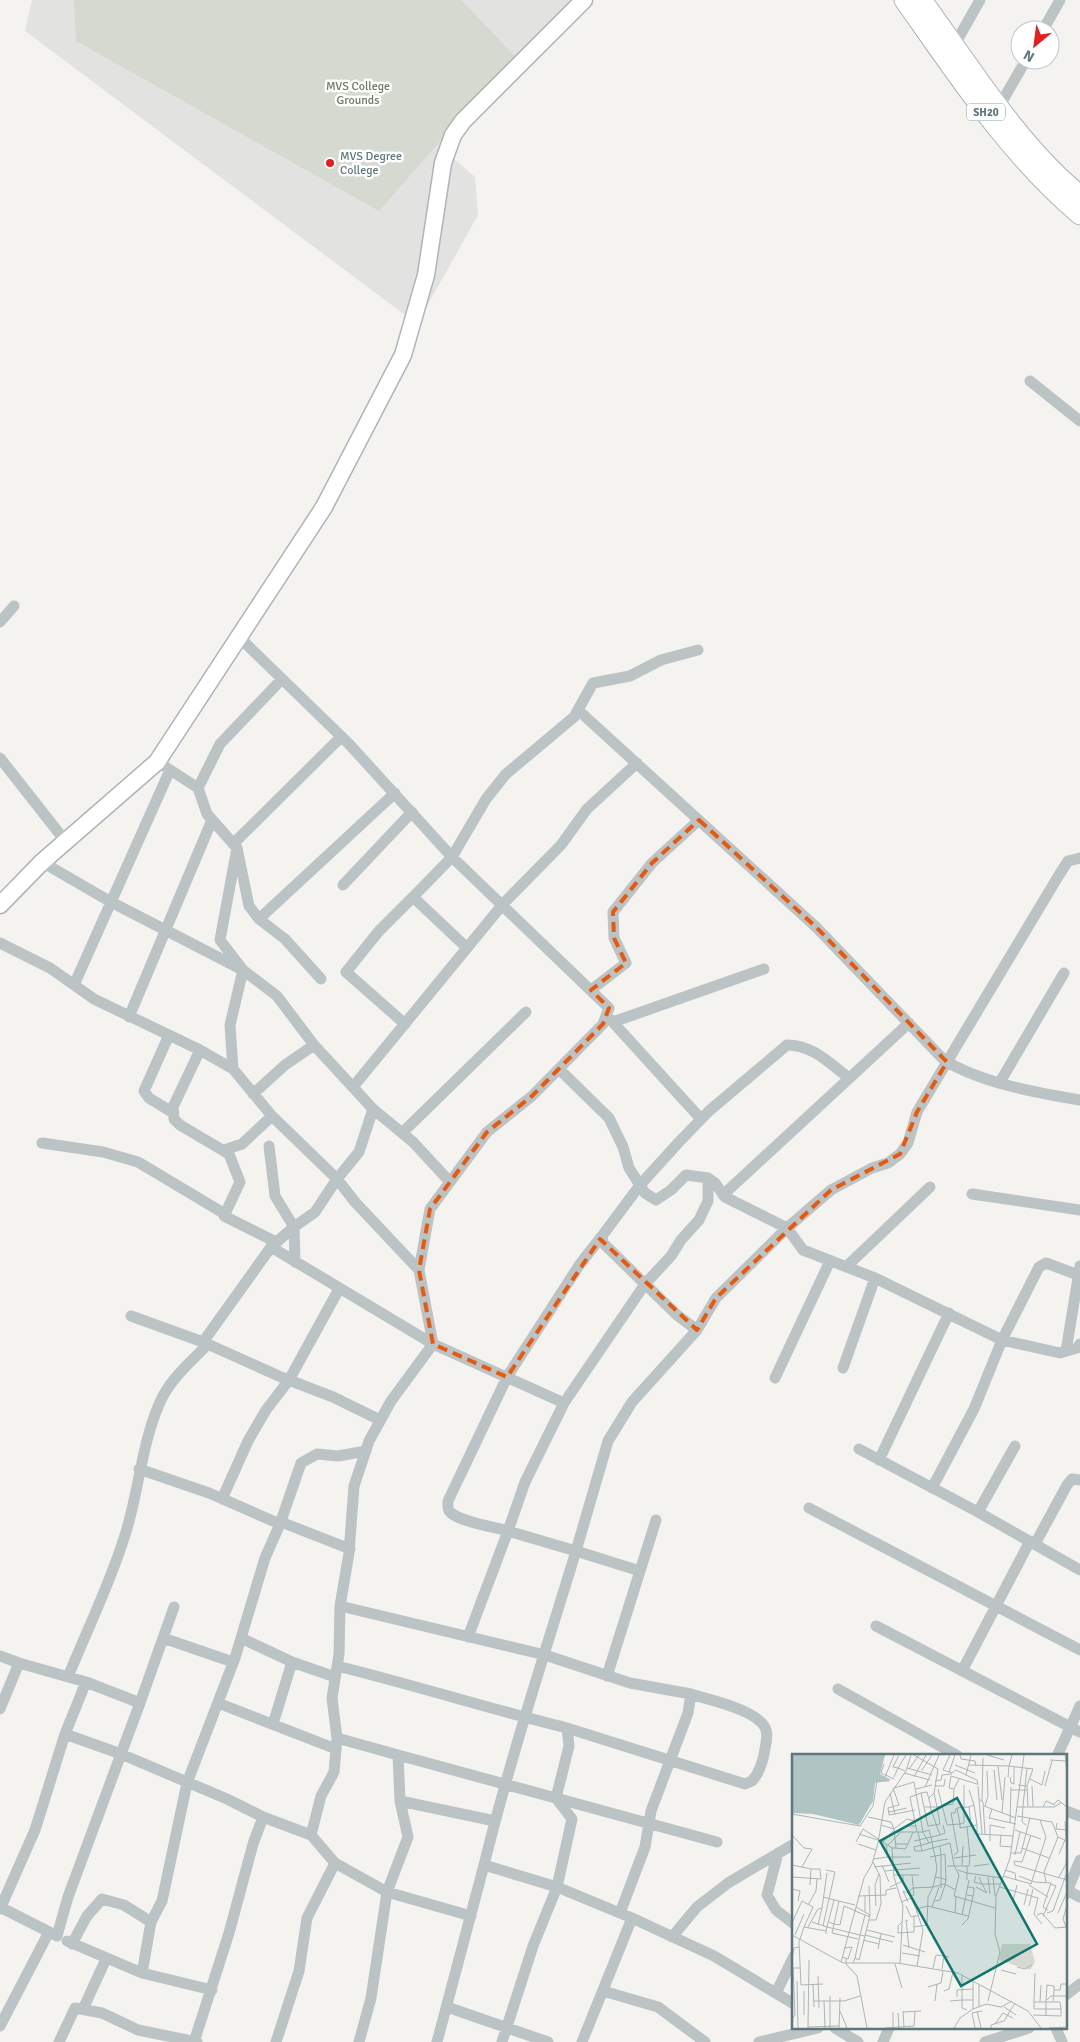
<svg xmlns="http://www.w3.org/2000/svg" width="1080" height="2042" viewBox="0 0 1080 2042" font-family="Signika,sans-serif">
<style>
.built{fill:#e2e3e1}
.green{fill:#d5d9cf}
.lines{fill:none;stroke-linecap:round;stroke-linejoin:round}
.secondary-casing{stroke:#acb5b8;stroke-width:19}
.primary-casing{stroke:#aeb5b7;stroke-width:21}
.street{stroke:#bcc3c5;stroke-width:11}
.secondary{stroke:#fff;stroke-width:16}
.primary{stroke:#fff;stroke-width:19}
.marked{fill:none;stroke:#e8590c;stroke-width:4;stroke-dasharray:10 6;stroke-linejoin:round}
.poi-dot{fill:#e61e21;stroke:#fff;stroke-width:2}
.labels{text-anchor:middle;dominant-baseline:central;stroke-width:5;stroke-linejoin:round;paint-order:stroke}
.shield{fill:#fff;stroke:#8e9fa3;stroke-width:1}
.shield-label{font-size:11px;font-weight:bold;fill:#5e767c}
.park-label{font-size:12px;fill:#6c7961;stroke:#fff}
.poi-label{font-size:12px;fill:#5e767c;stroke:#fff;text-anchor:start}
.inset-road{fill:none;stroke:#aab6b8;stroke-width:1}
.view{fill:#0f766e;fill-opacity:0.15;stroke:#0f766e;stroke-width:2.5}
.inset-edge{fill:none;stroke:#5e767c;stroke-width:2.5}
</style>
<rect width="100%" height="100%" fill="#f4f3f0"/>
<path class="built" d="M 32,0 L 578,0 L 444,150 L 475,177 L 478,215 L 417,324 L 25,31 Z"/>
<path class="green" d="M 74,0 L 461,0 L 515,56 L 379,211 L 76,41 Z"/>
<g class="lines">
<g class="secondary-casing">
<path id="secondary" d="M 0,905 L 42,862 L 157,762 L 324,507 L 403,355 L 426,275 L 443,163 L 453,135 L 463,121 L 584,0"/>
</g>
<g class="primary-casing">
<path id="primary" d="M 904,0 C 957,75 1009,155 1080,215
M 922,0 C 969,64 1019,146 1080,195"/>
</g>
<path class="street" d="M 1043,30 L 1060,0
M 955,44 L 980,0
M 996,112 L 1026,60
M 1030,381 L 1080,421
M 0,622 L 14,606
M 239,637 L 349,744 L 452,857 L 609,1008 L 603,1024 L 532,1096 L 487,1132 L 430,1209 L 419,1270 L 433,1344 L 391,1401 L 369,1441 L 354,1486 L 349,1553 L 340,1606 L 545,1655 L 630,1683 L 691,1694 L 688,1713 L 651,1811 L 645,1847 L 620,1913
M 578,710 L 816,927 L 944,1060 C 981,1083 1038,1093 1080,1100
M 0,758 L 66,842
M 164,766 L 198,788 L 207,814 L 237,848
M 198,788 L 220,744 L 282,679
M 233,844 L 341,737
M 42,862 L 111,902 L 239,968
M 343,885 L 412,812
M 413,897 L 452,857 L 486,799 L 506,774 L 574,717 L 593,683 L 630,676 L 661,660 L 698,650
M 259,919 L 395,793
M 0,943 L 50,968 L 94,999 L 200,1050 L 233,1069 L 272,1116 L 337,1179 L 359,1152 L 373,1109
M 243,970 L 220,940 L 237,848 L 249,906 L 259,919 L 285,939 L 321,979
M 74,985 L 170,770
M 591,990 L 626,963 L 614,938 L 613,912 L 652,863 L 699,820
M 129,1017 L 212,820
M 610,1019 L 701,1119
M 613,1022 L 764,969
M 405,1024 L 346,972 L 379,931 L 413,897 L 467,948
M 169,1035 L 144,1091 L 149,1098 L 172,1112
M 314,1045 L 373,1109 L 413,1142 L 450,1182
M 200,1050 L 173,1107 L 174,1119 L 180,1125 L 229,1154
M 233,1069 L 230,1025 L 243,970 L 277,996 L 314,1045 L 285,1065 L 253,1094
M 559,1069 L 609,1118 L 623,1147 L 629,1168 L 645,1193 L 656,1200 L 671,1190 L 686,1175 L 708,1178 L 715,1183 L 725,1197 L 787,1228 L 831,1190 L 872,1168 L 888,1163 L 900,1154 L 908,1143 L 917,1112 L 1059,875 L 1068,861 L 1080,858
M 1000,1082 L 1064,973
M 353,1087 L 503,904 L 561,845 L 587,809 L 637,763
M 272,1116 L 242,1144 L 227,1149 L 240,1182 L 224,1216 L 276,1242
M 402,1133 L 526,1012
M 42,1143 L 103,1152 L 138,1162 L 225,1214
M 269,1146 L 275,1196 L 294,1227 L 272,1246
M 972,1194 L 1080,1210
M 723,1195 L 909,1023
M 602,1236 L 580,1264 L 507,1377 L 448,1501 C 448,1505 447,1509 450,1512 C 460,1522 494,1527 508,1531 L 525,1482 L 564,1403 L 645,1284 L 603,1243 L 602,1236 L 640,1185 L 679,1142 L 709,1111 L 787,1045 C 813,1045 829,1063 849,1078
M 295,1262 L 294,1227 L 315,1212 L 337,1179 L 355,1202 L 419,1270
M 846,1267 L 930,1187
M 131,1316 L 203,1342 L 281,1377 L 333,1397 L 380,1420
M 697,1330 L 677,1315 L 645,1284 L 671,1256 L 681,1240 L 699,1220 L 708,1201 L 708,1178
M 203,1342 L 271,1247 L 433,1344 L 564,1403
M 1066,1351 L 1080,1266
M 843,1368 L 875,1278
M 775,1378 L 830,1261
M 859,1449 L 978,1512 L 1080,1570
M 879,1460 L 949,1313
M 139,1469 L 209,1493 L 280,1524
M 932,1488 L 974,1409 L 1002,1340 L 1039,1267 L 1046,1263 L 1078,1275
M 222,1499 L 248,1441 L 266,1410 L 289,1380 L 339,1289
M 809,1508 L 1080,1650
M 978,1512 L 1015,1446
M 281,1522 L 350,1549
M 1035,1544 L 1067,1485 L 1072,1479 L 1080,1480
M 876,1626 L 1080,1732
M 468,1637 L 508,1531 L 576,1551 L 608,1441 L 632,1402 L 697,1330 L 716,1298 L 787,1228 L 803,1250 L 875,1278 L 1002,1340 L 1060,1353 L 1077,1348 L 1080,1344
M 163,1638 L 174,1607
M 241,1638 L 292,1662
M 0,1656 L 19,1663
M 337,1666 C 414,1685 490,1709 567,1728 L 569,1746 L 556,1798 L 572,1819 L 557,1887 L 484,1865 C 510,1759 544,1656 576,1551 L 640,1571
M 962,1671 L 1030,1541
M 607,1676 L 656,1520
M 68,1677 C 87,1630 110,1584 125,1535 C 139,1492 141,1445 160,1402 C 170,1379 191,1362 208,1344
M 838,1689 L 958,1756
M 140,1703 L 163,1638 L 233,1662
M 218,1703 L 336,1749
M 0,1709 L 19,1663 L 86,1682 L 140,1703 L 121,1754 L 65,1734 L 35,1830 L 0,1909
M 273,1724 L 292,1662 L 335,1677
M 567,1728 L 745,1784 L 752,1781 C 760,1772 763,1762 765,1749 C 766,1743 768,1736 766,1730 C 760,1710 709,1700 691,1694
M 65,1734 L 86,1682
M 337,1738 L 332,1698 L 339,1654 L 340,1606
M 398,1755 L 717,1842
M 1057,1756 L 1080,1706
M 400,1801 L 495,1821
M 1066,1811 L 1080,1816
M 263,1817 L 311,1835 L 335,1863
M 311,1835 L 321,1796 L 334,1772 L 337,1738 L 398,1755 L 400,1801 L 408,1837 L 387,1892 L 371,1998 L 359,2042
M 778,1853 L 767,1895 L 776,1910 L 794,1924
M 1068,1891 L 1080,1897
M 1066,1894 L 1080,1860
M 0,1907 L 57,1936 L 68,1897 L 121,1754 L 227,1799 L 263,1817 L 253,1844 L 229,1933 L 194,2042
M 672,1937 L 697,1907 L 728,1883 L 794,1844
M 67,1941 L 142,1973 L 212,1990
M 72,1944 L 87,1916 L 102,1899 L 124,1905 L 151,1922 L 162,1901 L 187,1783 L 235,1658 L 265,1558 L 280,1524 L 301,1463 L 317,1454 L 338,1456 L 366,1451
M 142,1973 L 151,1922
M 603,1991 L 658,2007 L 705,2042
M 776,1993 L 794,1956
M 1066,1995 L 1080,1984
M 447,2007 L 548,2042
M 83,2009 L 106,1959
M 0,2026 L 49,1932
M 835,2028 L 858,2042
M 1056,2028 L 1062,2042
M 59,2042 L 75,2008 L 102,2013 L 138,2030 L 197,2042
M 276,2042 L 299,1971 L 307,1918 L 335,1863 L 387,1892 L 471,1916
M 437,2042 L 484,1865
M 502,2042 L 533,1946 L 557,1887 L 632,1918 L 714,1956 L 794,2004
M 582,2042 L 632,1918
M 759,2042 L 818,2028
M 883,2042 L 889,2028
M 985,2042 L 1029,2028"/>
<use href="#secondary" class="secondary"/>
<use href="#primary" class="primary"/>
</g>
<path class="marked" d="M 699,820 L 816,927 L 947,1062 L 917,1112 L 900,1154 L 831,1190 L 716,1298 L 697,1330 L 600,1239 L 507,1377 L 433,1344 L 419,1270 L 430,1209 L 487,1132 L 532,1096 L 603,1024 L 609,1008 L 591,990 L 626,963 L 614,938 L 613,912 L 652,863 Z"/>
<circle class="poi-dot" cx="330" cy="163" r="5"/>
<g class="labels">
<rect class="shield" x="967" y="103.5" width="38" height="17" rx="4"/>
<g class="shield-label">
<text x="986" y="112">SH20</text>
</g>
<g class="park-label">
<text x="358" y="86">MVS College<tspan x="358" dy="14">Grounds</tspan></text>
</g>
<g class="poi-label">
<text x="340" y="156">MVS Degree<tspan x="340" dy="14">College</tspan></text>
</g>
</g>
<g transform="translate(792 1754)">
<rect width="275" height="275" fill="#f4f3f0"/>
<path d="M 210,190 L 238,190 L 243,208 L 238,216 L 207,206 Z" fill="#d5d9cf"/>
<path d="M 0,1 L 93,1 L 88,20 L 99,26 L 83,29 L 81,47 L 67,71 L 21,60 L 0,59 Z" fill="#b1c4c4"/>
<path class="inset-road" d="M 122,1 L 146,15 L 142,39M 158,1 L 151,16 L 160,19 L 164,16 L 174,21 L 179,1M 168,1 L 169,5 L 183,7 L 184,12M 195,1 L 212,6M 220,1 L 217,12 L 241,15 L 235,32 L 226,31M 273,1 L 275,19M 258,6 L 274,7M 92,10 L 89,19 L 102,25M 163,11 L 183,19M 177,11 L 217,12 L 216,23M 206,12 L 210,46M 115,14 L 140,21M 117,15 L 127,1M 130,16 L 140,1M 202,16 L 205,46M 113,17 L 106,14 L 114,1M 157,18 L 163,1M 112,19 L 138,26M 174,21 L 185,26 L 186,31M 93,23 L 102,1M 102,23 L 106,14 L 101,13 L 107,1M 122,23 L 134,1M 218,23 L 219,29 L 222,30 L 222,12M 167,25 L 162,35 L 157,34 L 159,22 L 185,30M 238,25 L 250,31 L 253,17M 143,27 L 149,26 L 150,21 L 160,20M 172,31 L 172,69 L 168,70 L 168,74 L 179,72 L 177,53 L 182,51 L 177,36M 143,32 L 152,32 L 153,25M 186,32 L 187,45 L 191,48 L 193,80M 235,32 L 236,52M 240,32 L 241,53M 253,32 L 260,7M 133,33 L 147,1M 101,34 L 107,51 L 96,54 L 97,61 L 103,60M 124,35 L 140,31M 146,35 L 155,71 L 168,70 L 165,54 L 177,53M 219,36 L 235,36M 98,39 L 103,60 L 123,56M 137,44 L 142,39 L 145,53 L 161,50 L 162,35M 187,45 L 190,80M 190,47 L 191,4M 262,50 L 266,46 L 275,53M 192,52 L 224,64M 193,52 L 196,42 L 195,17M 231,52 L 235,14M 231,52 L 230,68 L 234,71M 132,53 L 136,72M 138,53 L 148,81 L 153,79 L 151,71M 225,53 L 262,53 L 269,49M 251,53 L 254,47 L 263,51M 200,55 L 197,64 L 224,70M 97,58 L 115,54M 210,59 L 213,23M 0,60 L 68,72 L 81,52 L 85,27 L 97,27M 225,62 L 260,68 L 266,83 L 275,87M 76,63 L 99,68 L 102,75 L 115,65 L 123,67M 273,67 L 274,87M 218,69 L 219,33M 265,69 L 264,75 L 275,76M 89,71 L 102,75 L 104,94 L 100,94M 185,71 L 185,80 L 222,82M 136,72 L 148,70 L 145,53 L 139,53M 179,72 L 185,71 L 182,51M 175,73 L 178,102M 223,76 L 249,85M 102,78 L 131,78 L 122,28 L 102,34M 107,78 L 114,72 L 124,72M 125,78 L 118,43 L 129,39 L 135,38 L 139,53 L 132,53 L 129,39M 126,78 L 130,97 L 158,89 L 162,111 L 167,121 L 162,142 L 203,154M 67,80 L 86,86M 0,81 L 12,94 L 20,95 L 10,113M 209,81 L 208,92 L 220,93M 122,87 L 148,81M 198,87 L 198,71 L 213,74M 64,88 L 71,75 L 100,94 L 102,123 L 111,152 L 108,210M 91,88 L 102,76M 66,90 L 84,96M 94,90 L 96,103 L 119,103M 103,90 L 116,90 L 121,78M 96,91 L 108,79M 103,94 L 113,95 L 116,90M 230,94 L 257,104M 130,97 L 123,97 L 122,93 L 137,89M 219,99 L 229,99 L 238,64M 267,100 L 273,86M 162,101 L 166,98 L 159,59 L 163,59 L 164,54M 223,101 L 228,78M 138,103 L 143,102 L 141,94 L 140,88 L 139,83 L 137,76 L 131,78 L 137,89 L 140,88 L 150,86 L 156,85M 162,104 L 184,101M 81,105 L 96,103M 222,107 L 223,111 L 275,126M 222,107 L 230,108 L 239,81M 0,111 L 19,115M 90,111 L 97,128M 170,111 L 171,92M 155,112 L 177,112 L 178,102M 182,112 L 197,110M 82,113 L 119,109M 166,116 L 175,119 L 175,112M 213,116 L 223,119 L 224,126M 92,117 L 128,114M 102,121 L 127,121M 184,122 L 182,128 L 190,130 L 187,123M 211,122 L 239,130 L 254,83 L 248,66M 227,122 L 242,128 L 259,129 L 251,153 L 256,156M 0,123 L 29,125M 143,123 L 149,124 L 149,134M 196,123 L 198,140M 201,123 L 203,142M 267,123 L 274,110 L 275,94M 175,126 L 175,119 L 210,124M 254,128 L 252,118 L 266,83M 191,130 L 208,130M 18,131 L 19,115 L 28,115 L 29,125M 237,131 L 256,143M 77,132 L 78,161M 98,133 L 111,127 L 111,121M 184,133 L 195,139 L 190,130M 208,133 L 246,144 L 242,160 L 250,170M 0,135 L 8,137 L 6,147M 175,141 L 181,142 L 182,138 L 182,134 L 176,133M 66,142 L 94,141 L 94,136 L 104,134M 118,142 L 122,141 L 120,121M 31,143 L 63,151M 143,147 L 148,146 L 153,131 L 154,126 L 149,124 L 149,101 L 153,100 L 154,126M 221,147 L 225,131M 109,148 L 119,144 L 124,155 L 136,152 L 176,162M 116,148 L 111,137 L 115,139 L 121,134 L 141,133 L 145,115 L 143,102 L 149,101 L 148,92M 16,151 L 24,137 L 25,125M 232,151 L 236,135M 275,151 L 271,165 L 275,175M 84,152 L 83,131 L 87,120M 114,152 L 119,163 L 122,162M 237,152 L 241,135M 64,153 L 78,161 L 73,182M 140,153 L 147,133M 30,154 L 35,119M 124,155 L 131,176 L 125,212M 63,157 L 78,163M 64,157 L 52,152 L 48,171 L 42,170 L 40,179 L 66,185M 73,158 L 73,142M 163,159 L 164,143M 255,159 L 261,157 L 275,118M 266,159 L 275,138M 170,161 L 177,126M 245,161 L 250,159 L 263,174 L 275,173M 251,162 L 264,132 L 259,130M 77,166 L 84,166 L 89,150 L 88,122 L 81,108M 116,167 L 114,166 L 117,194M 20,168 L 35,173 L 42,146M 37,168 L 42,170 L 47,147M 110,168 L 106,172 L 106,179 L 122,178 L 122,162 L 127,162M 0,169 L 10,147 L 21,153M 170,171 L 176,165 L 181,142M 31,172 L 43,118 L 34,116M 12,173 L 21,153M 16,173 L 26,155 L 30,154 L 26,171M 122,173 L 135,171 L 136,143 L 141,133 L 152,130 L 164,136M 75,176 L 103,183M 34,177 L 35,173 L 68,181 L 73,161M 0,181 L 51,209 L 105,209 L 166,219 L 236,257 L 249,274M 3,181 L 12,160M 73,181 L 101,188M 71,186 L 87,190M 111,191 L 133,198M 86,195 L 89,180M 110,199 L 128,202M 50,203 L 56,205 L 60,193 L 52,194M 0,204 L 2,194 L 7,193M 54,205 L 54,210 L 65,222 L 75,274M 49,208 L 72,124 L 80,110 L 86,89 L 93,48 L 114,17 L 119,1M 61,209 L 63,204 L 67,206 L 73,182 L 68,181 L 63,204M 103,210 L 110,234M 225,213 L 233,215 L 240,211M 141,214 L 144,201 L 152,202M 150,215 L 152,202 L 157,203M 209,216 L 224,220M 243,219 L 242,248 L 254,248 L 255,231 L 262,232 L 262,236M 170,221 L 170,246 L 181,246M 26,222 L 27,254M 181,226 L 181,255 L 194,250 L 209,253 L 220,247M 5,227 L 6,274M 21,230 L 22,253M 31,230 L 9,231 L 7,188 L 12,173 L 34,177 L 34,180M 187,231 L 187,253M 136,233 L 149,229 L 151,217M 12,237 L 12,261M 152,237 L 157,235 L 161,218M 38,242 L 38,274M 165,243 L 165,236 L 181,235M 255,246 L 259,242 L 275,242M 22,247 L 52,247 L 68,242M 32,247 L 33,274M 143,247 L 145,230M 158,247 L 170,246 L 170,254 L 175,256M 196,247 L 208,198 L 203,180 L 204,142 L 218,104 L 232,1M 242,248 L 242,255 L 254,255 L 254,262M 248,248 L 249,231M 254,248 L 268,248 L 269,255 L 254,255 ZM 261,248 L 262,236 L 268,236 L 269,230 L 275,230M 223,249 L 218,257 L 224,261M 48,257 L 55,274M 111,257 L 112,273M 185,257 L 189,274M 101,258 L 101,274M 111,258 L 129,257M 106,259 L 107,274M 241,261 L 269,262 L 269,255M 0,265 L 3,261 L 1,214 L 8,214M 203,270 L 211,259 L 221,264M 16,273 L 47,272M 16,274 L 17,206M 47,274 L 48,244M 93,274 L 122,272 L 123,257M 162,274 L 168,264 L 181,255M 183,274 L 180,259 L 190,257M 199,274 L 199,271 L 212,267 L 218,257 L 212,253M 257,274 L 274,273"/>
<path class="view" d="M 165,44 L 245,190 L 169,232 L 88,87 Z"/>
<rect width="275" height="275" class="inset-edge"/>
</g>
<g transform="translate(1035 45) rotate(209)"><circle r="24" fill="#ffffff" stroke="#bfc8cb"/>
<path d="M0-4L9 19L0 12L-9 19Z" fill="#e61e21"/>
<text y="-8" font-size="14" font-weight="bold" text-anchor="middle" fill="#5e767c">N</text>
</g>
</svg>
